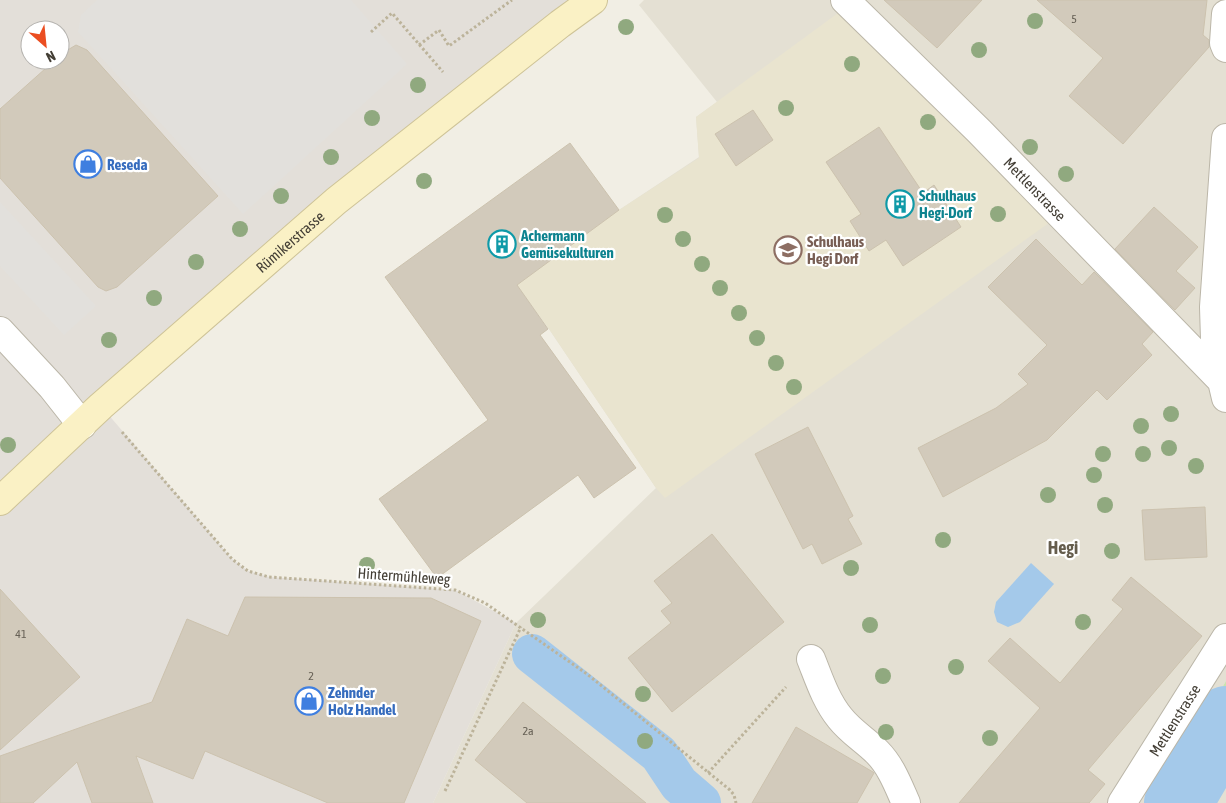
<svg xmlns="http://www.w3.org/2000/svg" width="1226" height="803" viewBox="0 0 1226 803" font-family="'Asap Condensed',sans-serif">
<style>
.residential{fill:#e4e0d3}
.industrial{fill:#e3dfd9;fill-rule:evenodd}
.education{fill:#e9e4cf}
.green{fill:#c8e3af}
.parking{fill:#e2e0dc}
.water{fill:#a4c9ea}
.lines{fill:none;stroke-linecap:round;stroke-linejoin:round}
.canal{stroke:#a4c9ea;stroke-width:40}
.river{stroke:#a4c9ea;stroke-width:68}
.building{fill:#d2cabb;stroke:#ccc2ae}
.minor-casing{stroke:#bbb6a8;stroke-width:30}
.secondary-casing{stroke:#cec397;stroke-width:30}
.path{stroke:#bcb39a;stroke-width:3;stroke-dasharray:2.5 2.5;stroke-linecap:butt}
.minor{stroke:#fff;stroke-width:28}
.secondary{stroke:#faf1c5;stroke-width:28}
.tree{fill:#90a97f}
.labels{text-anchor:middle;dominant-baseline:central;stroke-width:4.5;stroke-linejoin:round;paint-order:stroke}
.number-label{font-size:12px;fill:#676156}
.shop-label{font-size:15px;font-weight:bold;fill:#366cbe;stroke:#fff;text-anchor:start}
.street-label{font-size:15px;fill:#433e35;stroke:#fff}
.culture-label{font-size:15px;font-weight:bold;fill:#0d838f;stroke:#fff;text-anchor:start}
.education-label{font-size:15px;font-weight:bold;fill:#785e54;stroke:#fff;text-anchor:start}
.quarter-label{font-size:18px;font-weight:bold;fill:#655d4d;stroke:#fff}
</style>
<rect width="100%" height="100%" fill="#f1eee4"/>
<path class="residential" d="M 644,0 L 1226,0 L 1226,681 L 1156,803 L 433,803 L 516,623 L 656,488 L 549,329 L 517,285 L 619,210 L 699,157 L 696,117 L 717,102 L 639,5 Z
M 1226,748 L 1226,803 L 1192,803 Z"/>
<path class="industrial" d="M 0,0 L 593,0 L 101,406 L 232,559 L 248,571 L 269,577 L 455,590 L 516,623 L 433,803 L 0,803 ZM 30,30 L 60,30 L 60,60 L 30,60 Z"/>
<path class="education" d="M 849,5 L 1060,215 L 665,498 L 656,488 L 549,329 L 517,285 L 619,210 L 699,158 L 696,117 Z"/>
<path class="green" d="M 1226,681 L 1226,748 L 1192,803 L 1156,803 Z"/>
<path class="parking" d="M 97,0 L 351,0 L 407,64 L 243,214 L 78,32 L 81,15 Z
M 0,202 L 96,306 L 64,335 L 0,266 Z"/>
<path class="water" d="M 1031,563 L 1054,584 L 1020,622 L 1008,627 L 997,622 L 994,612 L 996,602 Z"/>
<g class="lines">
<path class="canal" d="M 532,654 L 659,754 L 679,784 L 701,803"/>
<path class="river" d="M 1178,803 L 1226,720"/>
</g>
<path class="building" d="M 884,0 L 982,0 L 937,48 Z
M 1037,0 L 1207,0 L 1203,35 L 1209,40 L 1209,47 L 1123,144 L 1069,96 L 1103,58 Z
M 76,45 L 87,50 L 218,196 L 117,287 L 106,291 L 98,287 L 0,178 L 0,109 L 55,60 L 60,60 L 60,56 L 66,51 Z
M 753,110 L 773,140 L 736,166 L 715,134 Z
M 879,127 L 923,193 L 934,185 L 961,227 L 903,266 L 886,240 L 869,251 L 850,221 L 861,214 L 826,162 Z
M 570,143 L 619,210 L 517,285 L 548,329 L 540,335 L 636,468 L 594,498 L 578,475 L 437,578 L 379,499 L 488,420 L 385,277 Z
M 1154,207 L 1198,247 L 1176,271 L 1195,288 L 1175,310 L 1115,249 Z
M 1036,239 L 1082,285 L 1094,272 L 1153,332 L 1142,344 L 1152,355 L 1107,400 L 1097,390 L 1047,440 L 943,497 L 918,448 L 996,408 L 1028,384 L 1018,374 L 1047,345 L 988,287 Z
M 808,427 L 853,516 L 848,519 L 862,544 L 822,564 L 812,544 L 803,549 L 755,454 Z
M 1205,507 L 1207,557 L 1145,560 L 1142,510 Z
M 712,534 L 784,622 L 672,712 L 628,658 L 671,623 L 661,611 L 672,603 L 654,581 Z
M 1131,577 L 1202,636 L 1088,770 L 1105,784 L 1089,803 L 959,803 L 1040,708 L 988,661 L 1010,638 L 1060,683 L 1123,609 L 1112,600 Z
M 0,589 L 80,677 L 0,750 Z
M 245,597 L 431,598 L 481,621 L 404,803 L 328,803 L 205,751 L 193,779 L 136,756 L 153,803 L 92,803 L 77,762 L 33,803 L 0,803 L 0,756 L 152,702 L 187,619 L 228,636 Z
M 523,702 L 646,803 L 527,803 L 475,760 Z
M 796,727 L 873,772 L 874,773 L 857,803 L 752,803 Z"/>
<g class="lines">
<g class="minor-casing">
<g id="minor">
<path id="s1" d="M 845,0 L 979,131 L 1222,381 L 1226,398"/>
<path d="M 1226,14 L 1224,43 L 1226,48"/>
<path d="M 0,331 L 52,387 L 82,425"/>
<path d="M 1222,381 L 1215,339 L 1214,307 L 1226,138"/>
<path d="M 811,659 C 819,679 826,701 840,718 C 851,732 865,740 877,752 C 891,766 898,785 906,803"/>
<path id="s2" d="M 1122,803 L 1226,638"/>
</g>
</g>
<g class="secondary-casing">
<g id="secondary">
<path id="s3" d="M 0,501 L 101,406 L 336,201 L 560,24 L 593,0"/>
</g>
</g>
<path class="path" d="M 371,32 L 392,13 L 443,72
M 419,45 L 439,30 L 449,46 L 512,0
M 122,432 L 232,559 L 248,571 L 269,577 L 455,590 L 485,603 L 587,674 L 730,790 L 734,795 L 736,803
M 708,773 L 786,687
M 445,791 L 521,627"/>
<use href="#minor" class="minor"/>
<use href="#secondary" class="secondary"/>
</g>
<g class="tree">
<circle cx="1035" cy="21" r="8"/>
<circle cx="626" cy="27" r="8"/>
<circle cx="979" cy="50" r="8"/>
<circle cx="852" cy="64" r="8"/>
<circle cx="418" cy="85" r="8"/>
<circle cx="786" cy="108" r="8"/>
<circle cx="372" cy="118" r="8"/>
<circle cx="928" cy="122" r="8"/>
<circle cx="1030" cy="147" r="8"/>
<circle cx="331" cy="157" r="8"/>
<circle cx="1066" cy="174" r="8"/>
<circle cx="424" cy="181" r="8"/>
<circle cx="281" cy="196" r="8"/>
<circle cx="998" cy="214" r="8"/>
<circle cx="665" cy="215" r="8"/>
<circle cx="240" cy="229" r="8"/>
<circle cx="683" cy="239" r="8"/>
<circle cx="196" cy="262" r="8"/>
<circle cx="702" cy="264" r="8"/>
<circle cx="720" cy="288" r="8"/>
<circle cx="154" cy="298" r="8"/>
<circle cx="739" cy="313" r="8"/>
<circle cx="757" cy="338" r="8"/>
<circle cx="109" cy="340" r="8"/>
<circle cx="776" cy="363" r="8"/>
<circle cx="794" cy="387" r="8"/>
<circle cx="1171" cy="414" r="8"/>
<circle cx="1141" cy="426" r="8"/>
<circle cx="8" cy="445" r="8"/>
<circle cx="1169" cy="448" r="8"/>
<circle cx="1103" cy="454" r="8"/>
<circle cx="1143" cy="454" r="8"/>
<circle cx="1196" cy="466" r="8"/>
<circle cx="1094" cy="475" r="8"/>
<circle cx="1048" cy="495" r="8"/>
<circle cx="1105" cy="505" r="8"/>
<circle cx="943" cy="540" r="8"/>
<circle cx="1112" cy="551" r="8"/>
<circle cx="367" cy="565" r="8"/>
<circle cx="851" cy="568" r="8"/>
<circle cx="538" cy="620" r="8"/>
<circle cx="1083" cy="622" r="8"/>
<circle cx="870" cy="625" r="8"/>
<circle cx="956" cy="667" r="8"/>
<circle cx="883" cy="676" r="8"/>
<circle cx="643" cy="694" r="8"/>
<circle cx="886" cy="732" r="8"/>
<circle cx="990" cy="738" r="8"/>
<circle cx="645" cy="741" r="8"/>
</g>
<defs>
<g id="shop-ring" transform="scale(1.4375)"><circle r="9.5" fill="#fff" stroke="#3f7fe0" stroke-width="1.5"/><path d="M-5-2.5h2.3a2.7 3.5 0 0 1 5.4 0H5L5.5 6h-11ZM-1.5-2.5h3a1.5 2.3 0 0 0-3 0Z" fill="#3f7fe0"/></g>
<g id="building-ring" transform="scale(1.4375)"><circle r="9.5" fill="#fff" stroke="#0f9aa8" stroke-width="1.5"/><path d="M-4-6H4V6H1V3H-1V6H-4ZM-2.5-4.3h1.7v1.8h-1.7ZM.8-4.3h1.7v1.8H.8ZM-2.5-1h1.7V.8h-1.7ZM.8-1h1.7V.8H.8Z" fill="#0f9aa8"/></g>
<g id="school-ring" transform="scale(1.4375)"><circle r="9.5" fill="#fff" stroke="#8d6e63" stroke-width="1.5"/><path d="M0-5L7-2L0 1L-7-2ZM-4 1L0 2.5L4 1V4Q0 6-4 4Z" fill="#8d6e63"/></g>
</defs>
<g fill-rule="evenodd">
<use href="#shop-ring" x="88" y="164"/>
<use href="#building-ring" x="900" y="204"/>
<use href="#building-ring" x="502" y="244"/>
<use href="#school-ring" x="788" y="250"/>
<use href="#shop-ring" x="309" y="701"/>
</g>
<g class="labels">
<g class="number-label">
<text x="1074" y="19">5</text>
<text x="21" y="634">41</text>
<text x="311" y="676">2</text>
<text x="528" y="731">2a</text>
</g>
<g class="shop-label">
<text x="107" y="164">Reseda</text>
<text x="328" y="692">Zehnder<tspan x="328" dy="17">Holz Handel</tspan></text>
</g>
<g class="street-label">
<text stroke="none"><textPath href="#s1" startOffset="268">Mettlenstrasse</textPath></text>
<text stroke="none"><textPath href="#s3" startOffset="389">Rümikerstrasse</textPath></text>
<text transform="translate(404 576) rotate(4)">Hintermühleweg</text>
<text stroke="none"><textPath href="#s2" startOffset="98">Mettlenstrasse</textPath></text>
</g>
<g class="culture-label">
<text x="919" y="195">Schulhaus<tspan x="919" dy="17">Hegi-Dorf</tspan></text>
<text x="521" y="235">Achermann<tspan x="521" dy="17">Gemüsekulturen</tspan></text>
</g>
<g class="education-label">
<text x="807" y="241">Schulhaus<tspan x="807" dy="17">Hegi Dorf</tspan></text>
</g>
<g class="quarter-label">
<text x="1063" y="547">Hegi</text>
</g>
</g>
<g transform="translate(45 45) rotate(153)"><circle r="24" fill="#ffffff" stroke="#b4b2ae"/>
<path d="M0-4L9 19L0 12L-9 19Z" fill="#eb4e21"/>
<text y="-8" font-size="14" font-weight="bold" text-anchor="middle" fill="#433e35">N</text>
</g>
</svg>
